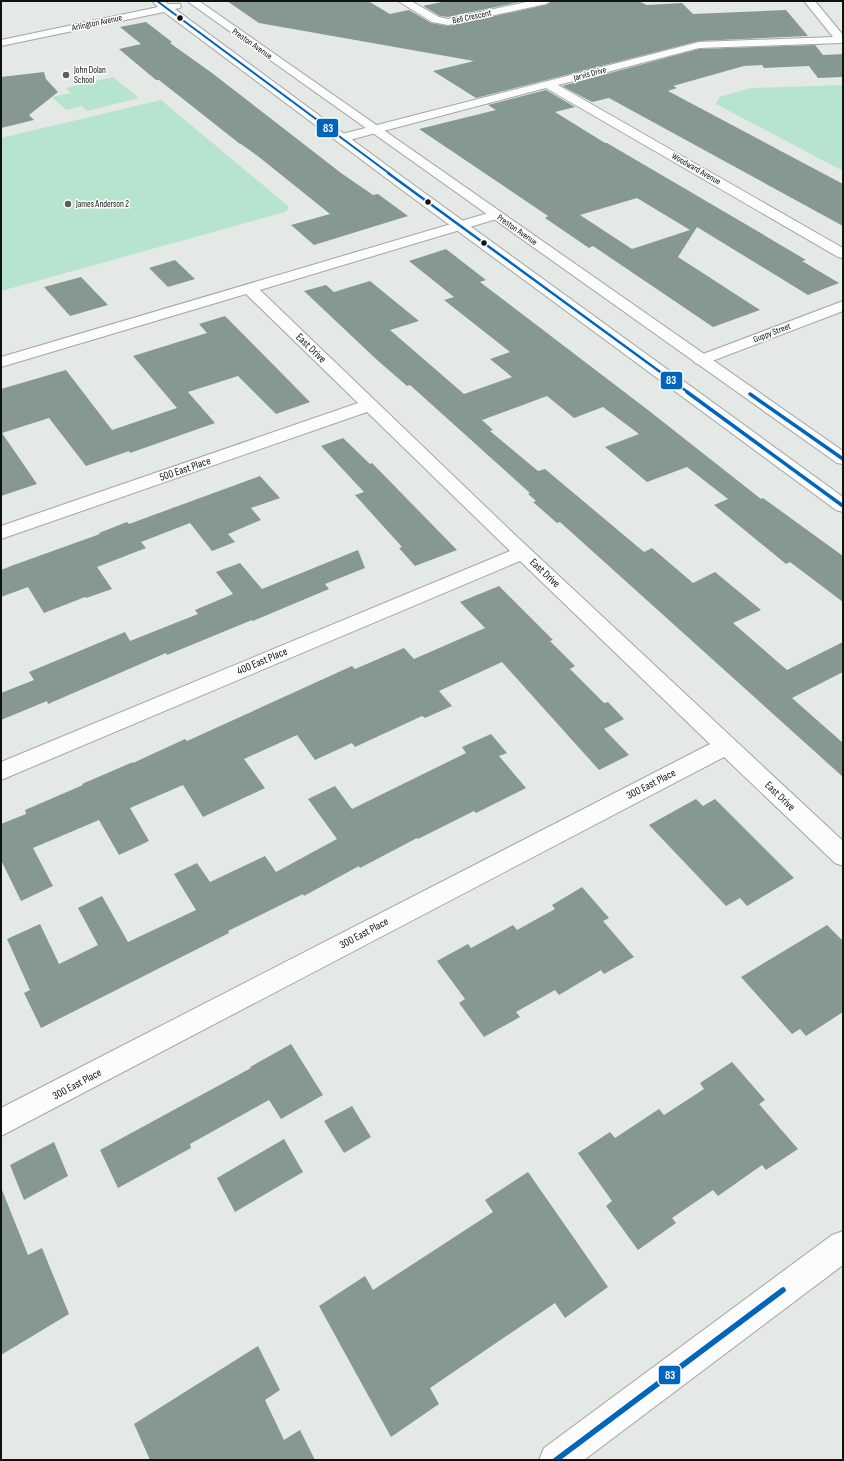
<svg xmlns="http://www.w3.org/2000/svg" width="844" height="1461" viewBox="0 0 844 1461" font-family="'Sofia Sans Condensed',sans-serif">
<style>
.green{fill:#b6e4ce}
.building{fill:#859991;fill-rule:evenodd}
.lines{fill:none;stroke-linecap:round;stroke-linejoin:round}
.street-casing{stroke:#a2a6a4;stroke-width:2}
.secondary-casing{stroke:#a2a6a4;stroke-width:2}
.street{fill:#fbfcfb;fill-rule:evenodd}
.secondary{fill:#fbfcfb;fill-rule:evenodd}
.bus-1-far3-casing{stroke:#fff;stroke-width:3.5}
.bus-1-far2-casing{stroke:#fff;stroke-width:4.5}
.bus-1-far1-casing{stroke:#fff;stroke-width:6}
.bus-1-casing{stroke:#fff;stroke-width:8}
.bus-1-far3{stroke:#0065bd;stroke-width:2}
.bus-1-far2{stroke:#0065bd;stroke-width:2.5}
.bus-1-far1{stroke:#0065bd;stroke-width:3.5}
.bus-1{stroke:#0065bd;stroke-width:5.5}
.bus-dot{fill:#0e1210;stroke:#fff;stroke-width:1.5}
.poi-dot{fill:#595d5b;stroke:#fff;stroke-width:1.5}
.labels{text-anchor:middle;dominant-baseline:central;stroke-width:3;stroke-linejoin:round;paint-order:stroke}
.far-street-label{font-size:9px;fill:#0e1210;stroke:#fff}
.far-poi-label{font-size:9px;fill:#0e1210;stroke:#fff;text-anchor:start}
.street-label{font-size:11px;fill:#0e1210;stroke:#fff}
.line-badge{stroke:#fff;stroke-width:1.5}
.badge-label{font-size:11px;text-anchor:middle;font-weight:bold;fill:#fff}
</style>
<rect width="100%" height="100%" fill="#e4e9e6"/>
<path class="green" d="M 113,77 L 139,98 L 87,111 L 82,106 L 66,110 L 52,97 L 71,93 L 66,88 Z
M 843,85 L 843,171 L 716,104 L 719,97 L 751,88 Z
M 161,100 L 288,206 L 288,209 L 285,212 L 1,291 L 1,138 Z"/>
<path class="building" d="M 227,1 L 368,1 L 390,14 L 409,10 L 431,23 L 448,26 L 546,5 L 552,1 L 638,1 L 647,5 L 682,3 L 693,14 L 786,10 L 808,36 L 699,41 L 476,98 L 433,71 L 474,61 L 259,23 Z
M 446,1 L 524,1 L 448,17 L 440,16 L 423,6 Z
M 146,22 L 172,42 L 170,43 L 212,73 L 341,173 L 373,195 L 378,194 L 408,216 L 314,245 L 291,225 L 330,214 L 259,157 L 241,144 L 240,144 L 159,80 L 156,80 L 119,49 L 141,44 L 120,27 Z
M 815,45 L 823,55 L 843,54 L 843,77 L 818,78 L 809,66 L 764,68 L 762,65 L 744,66 L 673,86 L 677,88 L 668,91 L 843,184 L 843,226 L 609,98 L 592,102 L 562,86 L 699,49 Z
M 44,72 L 46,79 L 58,92 L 29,115 L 34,120 L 1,128 L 1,77 Z
M 546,90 L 575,107 L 555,112 L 605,143 L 607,143 L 747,225 L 806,260 L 802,261 L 839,283 L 808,295 L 697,227 L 678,257 L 760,310 L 713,327 L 593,246 L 589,248 L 545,218 L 548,216 L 419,129 L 496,110 L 488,105 ZM 637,198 L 690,230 L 632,249 L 580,215 Z
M 446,249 L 486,280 L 480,282 L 648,410 L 761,499 L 763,498 L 843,556 L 843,602 L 790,562 L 786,564 L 714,505 L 728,499 L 687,467 L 647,482 L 605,447 L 639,434 L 603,407 L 574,418 L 547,396 L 482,420 L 493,430 L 490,431 L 538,471 L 545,469 L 644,552 L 652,548 L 693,583 L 715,572 L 761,610 L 733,623 L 787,670 L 843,642 L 843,672 L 792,698 L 843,743 L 843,777 L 560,522 L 557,523 L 533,502 L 536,501 L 528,494 L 530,493 L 410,385 L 407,386 L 376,359 L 304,291 L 326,285 L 334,292 L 370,281 L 419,321 L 390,330 L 464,394 L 512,377 L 490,359 L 510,352 L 444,300 L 454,297 L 409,261 Z
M 175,260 L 195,279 L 168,287 L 149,268 Z
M 81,277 L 108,305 L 70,316 L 44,287 Z
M 225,316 L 310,402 L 276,414 L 238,376 L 188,392 L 215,423 L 130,453 L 129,451 L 86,466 L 49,418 L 2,433 L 37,484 L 1,496 L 1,389 L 66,370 L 112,430 L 177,408 L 133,356 L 207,333 L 199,324 Z
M 343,438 L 370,464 L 372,463 L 457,550 L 415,566 L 399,548 L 402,547 L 355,495 L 364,492 L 321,446 Z
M 260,476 L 280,498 L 251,508 L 261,520 L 228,534 L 235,542 L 212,551 L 190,523 L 141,542 L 146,548 L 97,567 L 112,589 L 86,598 L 85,597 L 44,613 L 28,587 L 1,597 L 1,570 L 11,566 L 100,534 L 99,533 L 127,522 L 129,524 Z
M 358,550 L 365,568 L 325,584 L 329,589 L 253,621 L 252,620 L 167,655 L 166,653 L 48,704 L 47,701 L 1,720 L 1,693 L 34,680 L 29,672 L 125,632 L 130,641 L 198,614 L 195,610 L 233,594 L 216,572 L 240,563 L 262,589 Z
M 499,586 L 553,640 L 550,641 L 575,666 L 570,669 L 604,703 L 608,702 L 624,719 L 604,729 L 629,755 L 599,770 L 502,662 L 439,691 L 452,706 L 425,718 L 422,716 L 355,747 L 352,743 L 315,760 L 297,735 L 244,759 L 265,788 L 203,817 L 183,785 L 130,808 L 149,841 L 119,855 L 99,820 L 33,848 L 53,886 L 21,901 L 1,860 L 1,824 L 26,814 L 25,810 L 83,785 L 82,784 L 133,762 L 133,763 L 185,739 L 187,741 L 352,666 L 355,669 L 404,648 L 414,659 L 485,628 L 460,602 Z
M 491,734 L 507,753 L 499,756 L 526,788 L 476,813 L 474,811 L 418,839 L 417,838 L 360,868 L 359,866 L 304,896 L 303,894 L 228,931 L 229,933 L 41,1028 L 24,993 L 30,990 L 7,939 L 40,924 L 59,964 L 98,945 L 78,908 L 102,896 L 128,942 L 196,910 L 174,874 L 197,863 L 210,882 L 265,856 L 276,872 L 337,839 L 308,799 L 335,786 L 352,809 L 466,753 L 462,747 Z
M 696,799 L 703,806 L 715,799 L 794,878 L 747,906 L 740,898 L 726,906 L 649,825 Z
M 582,887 L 609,918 L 603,921 L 634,957 L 604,974 L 601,970 L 559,995 L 555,990 L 516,1012 L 520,1017 L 484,1037 L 459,1003 L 465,999 L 437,961 L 468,944 L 471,948 L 513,925 L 517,930 L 555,909 L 552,905 Z
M 827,925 L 843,941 L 843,1012 L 806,1036 L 800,1029 L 792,1034 L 741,977 Z
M 291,1044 L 323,1095 L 281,1119 L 269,1100 L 190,1144 L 191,1148 L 118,1188 L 100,1150 L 251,1068 L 250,1067 Z
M 732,1062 L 765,1100 L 759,1104 L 798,1149 L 766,1170 L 762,1165 L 718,1196 L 713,1190 L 672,1218 L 676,1223 L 638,1250 L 606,1206 L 612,1201 L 578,1153 L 610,1132 L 615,1138 L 659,1109 L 664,1115 L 704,1089 L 700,1083 Z
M 352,1106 L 371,1137 L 344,1153 L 324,1121 Z
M 284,1139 L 303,1172 L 235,1212 L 217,1178 Z
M 54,1142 L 68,1176 L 24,1200 L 10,1165 Z
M 528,1172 L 608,1287 L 565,1318 L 555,1303 L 430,1388 L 439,1404 L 391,1437 L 319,1306 L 365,1276 L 373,1290 L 493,1212 L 485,1200 Z
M 1,1190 L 2,1190 L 28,1255 L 42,1248 L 69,1314 L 1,1355 Z
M 258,1346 L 280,1390 L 265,1400 L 284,1440 L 300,1430 L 315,1460 L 150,1460 L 134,1424 Z"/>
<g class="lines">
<g class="street-casing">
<path id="street" d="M 398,1 L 411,1 L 439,17 L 448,19 L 531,1 L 551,1 L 546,4 L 448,25 L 432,22 Z
M 804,1 L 815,1 L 843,35 L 843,43 L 699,48 L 558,85 L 843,248 L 843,258 L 838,257 L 546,88 L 342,142 L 338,141 L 336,138 L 338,135 L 699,42 L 833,37 Z
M 495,211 L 500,212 L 502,215 L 500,218 L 260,290 L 513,533 L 843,841 L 843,866 L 835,863 L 724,757 L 1,1136 L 1,1108 L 710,744 L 520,561 L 1,780 L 1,762 L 510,551 L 367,412 L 1,539 L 1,526 L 358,403 L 246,294 L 1,367 L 1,357 Z
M 843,301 L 843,311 L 707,363 L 701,365 L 695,363 L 693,360 L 695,357 Z"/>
</g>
<g class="secondary-casing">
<path id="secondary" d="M 152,1 L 164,1 L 168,4 L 180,4 L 181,6 L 180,8 L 175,9 L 404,178 L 843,497 L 843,512 L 836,510 L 394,184 L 164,12 L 1,46 L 1,40 L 158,7 Z
M 187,1 L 199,1 L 843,451 L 843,464 L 837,463 Z
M 843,1231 L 843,1265 L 584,1460 L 539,1460 L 544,1448 L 832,1235 Z"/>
</g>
<use href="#street" class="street"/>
<use href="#secondary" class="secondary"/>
<g class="bus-1-far3-casing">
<path id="bus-1-far3" d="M 157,1 L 390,174"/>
</g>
<g class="bus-1-far2-casing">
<path id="bus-1-far2" d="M 388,173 L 689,393"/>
</g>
<g class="bus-1-far1-casing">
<path id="bus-1-far1" d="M 687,392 L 843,506
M 750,394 L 843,459"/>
</g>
<g class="bus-1-casing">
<path id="bus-1" d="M 556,1460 L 783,1290"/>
</g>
<use href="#bus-1-far3" class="bus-1-far3"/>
<use href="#bus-1-far2" class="bus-1-far2"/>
<use href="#bus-1-far1" class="bus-1-far1"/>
<use href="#bus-1" class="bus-1"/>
</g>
<g class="bus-dot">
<circle cx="180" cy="18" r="3.5"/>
<circle cx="428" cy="202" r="3.5"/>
<circle cx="484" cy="243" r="3.5"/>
</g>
<g class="poi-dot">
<circle cx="66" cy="75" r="4"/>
<circle cx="68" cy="204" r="4"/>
</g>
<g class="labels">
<g class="far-street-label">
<text transform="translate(472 17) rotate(-12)">Bell Crescent</text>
<text transform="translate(97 23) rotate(-12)">Arlington Avenue</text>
<text transform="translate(252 44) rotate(35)">Preston Avenue</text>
<text transform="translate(590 74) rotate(-15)">Jarvis Drive</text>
<text transform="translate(696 169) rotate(30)">Woodward Avenue</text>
<text transform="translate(517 230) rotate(35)">Preston Avenue</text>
<text transform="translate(772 333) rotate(-21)">Guppy Street</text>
</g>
<g class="far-poi-label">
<text x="74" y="70">John Dolan<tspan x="74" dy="10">School</tspan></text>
<text x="76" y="204">James Anderson 2</text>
</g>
<g class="street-label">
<text transform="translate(311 348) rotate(44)">East Drive</text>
<text transform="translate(185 469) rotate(-19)">500 East Place</text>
<text transform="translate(545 573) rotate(43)">East Drive</text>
<text transform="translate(262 661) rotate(-23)">400 East Place</text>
<text transform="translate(651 784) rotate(-27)">300 East Place</text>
<text transform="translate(780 796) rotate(44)">East Drive</text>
<text transform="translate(364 933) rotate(-28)">300 East Place</text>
<text transform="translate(77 1084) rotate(-28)">300 East Place</text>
</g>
</g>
<g class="line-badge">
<rect x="316" y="118" width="23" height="20" rx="4" fill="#0065bd"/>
<rect x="660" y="371" width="23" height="19" rx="4" fill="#0065bd"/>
<rect x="658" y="1365" width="23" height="20" rx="4" fill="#0065bd"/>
</g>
<g class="badge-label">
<text x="328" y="132">83</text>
<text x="671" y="384">83</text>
<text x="670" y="1379">83</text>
</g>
<rect width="844" height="1461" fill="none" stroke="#0e1210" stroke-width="4"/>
</svg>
